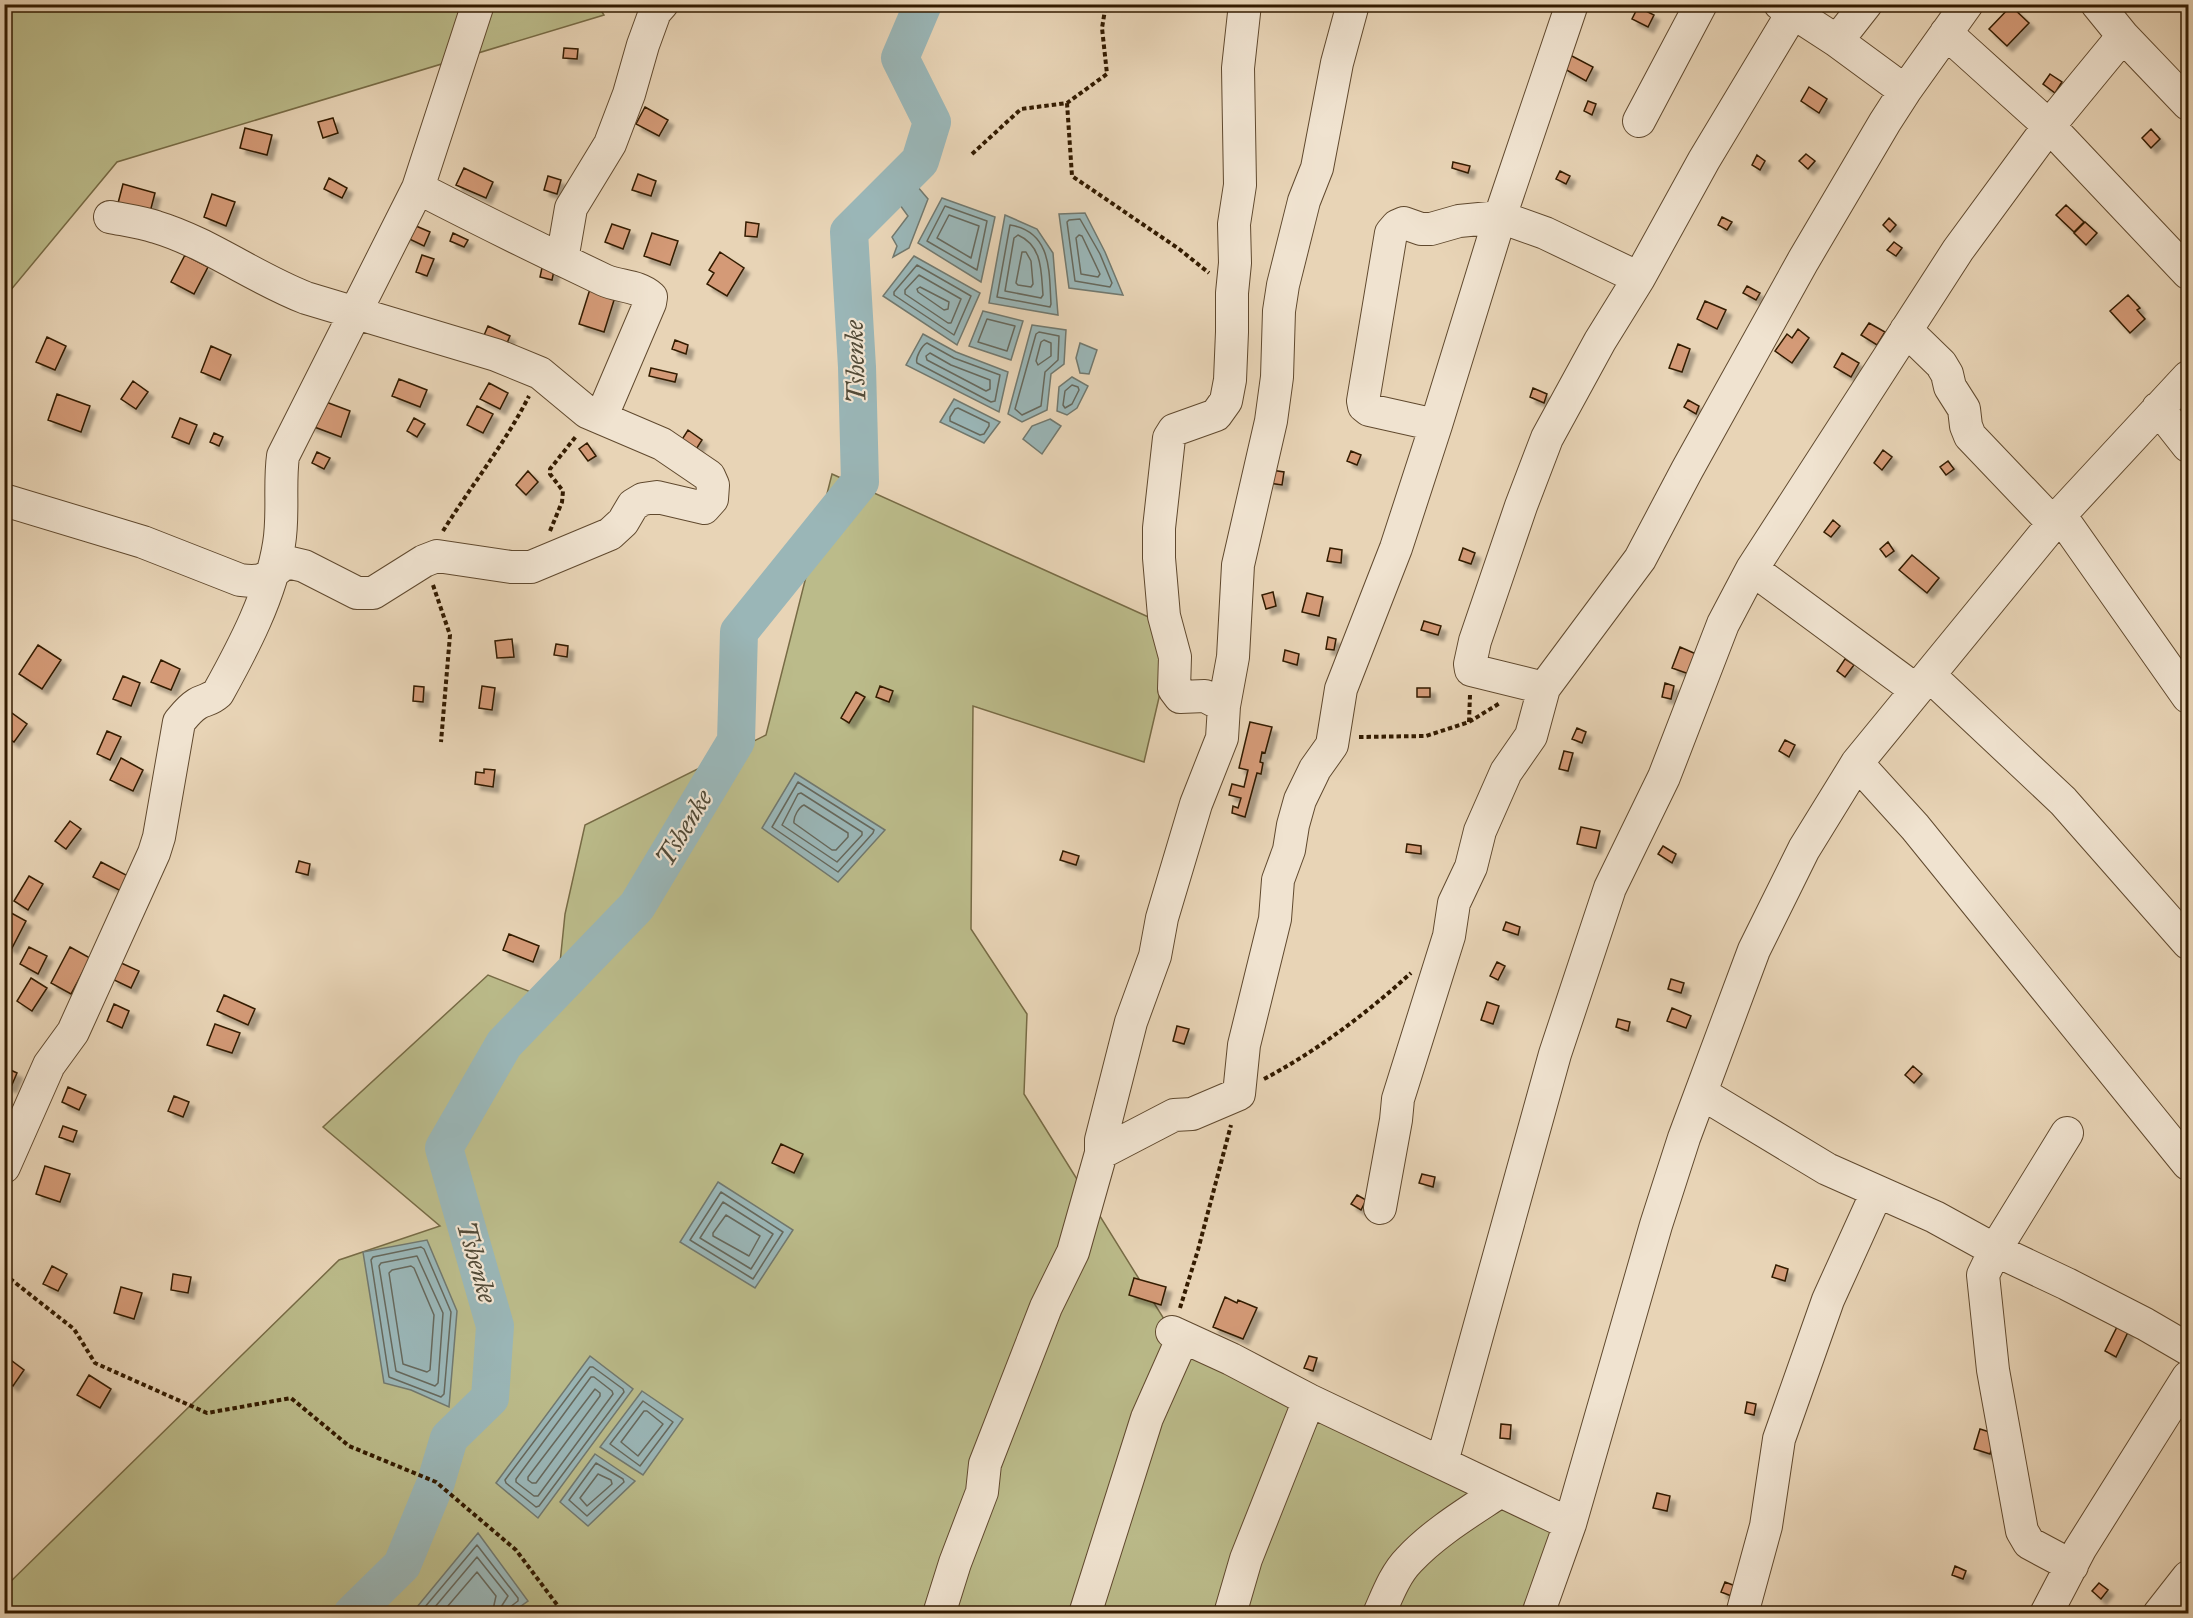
<svg xmlns="http://www.w3.org/2000/svg" width="2193" height="1618" viewBox="0 0 2193 1618" font-family="'IM FELL Great Primer',serif">
<style>
.green{fill:#bbbb8a;stroke:#776b45;stroke-width:1.5}
.water{fill:#9ab6b7;stroke:#71786e;stroke-width:1.5}
.lines{fill:none;stroke-linecap:round;stroke-linejoin:round}
.shore{stroke:#66685c;stroke-width:1.5}
.river{stroke:#9ab6b7;stroke-width:38}
.building{fill:#d49a77;stroke:#331b00;stroke-width:1.5;filter:url(#shadow)}
.minor-casing{stroke:#60492e;stroke-width:34}
.path{stroke:#331b00;stroke-width:4;stroke-dasharray:4.5 3;stroke-linecap:butt}
.minor{stroke:#f0e3d0;stroke-width:32}
.labels{text-anchor:middle;dominant-baseline:central;stroke-width:4.5;stroke-linejoin:round;paint-order:stroke}
.water-label{font-size:26px;font-style:italic;fill:#524a37;stroke:#f0e3d0}
</style>
<defs>
<filter id="shadow"><feDropShadow dx="5.5" dy="5.5" stdDeviation="1.5" flood-color="#0004"/></filter>
</defs>
<rect width="100%" height="100%" fill="#e8d4b6"/>
<filter id="stains"><feTurbulence type="fractalNoise" baseFrequency=".00333" numOctaves="4"/><feColorMatrix values="0 0 0 0 .2 0 0 0 0 .09 0 0 0 0 .02 0 0 0 .5 -.17"/></filter>
<radialGradient id="worn" r=".72"><stop offset=".6" stop-color="#630" stop-opacity="0"/><stop offset="1" stop-color="#630" stop-opacity=".3"/></radialGradient>
<path class="green" d="M 10,4 L 597,4 L 604,15 L 117,162 L 5,297 L 4,7 Z
M 832,474 L 1175,629 L 1144,762 L 973,706 L 971,929 L 1027,1014 L 1024,1094 L 1172,1332 L 1570,1524 L 1538,1613 L 5,1614 L 5,1587 L 339,1260 L 440,1226 L 323,1127 L 488,975 L 556,1002 L 565,914 L 585,825 L 766,735 Z"/>
<path class="water" d="M 917,186 L 928,199 L 909,248 L 893,257 L 897,246 L 892,237 L 908,216 L 897,201 Z
M 942,198 L 995,217 L 981,282 L 918,243 Z
M 1085,213 L 1105,252 L 1123,295 L 1069,288 L 1059,214 Z
M 1005,215 L 1037,229 L 1053,253 L 1058,315 L 989,303 Z
M 914,256 L 980,293 L 957,345 L 883,296 Z
M 983,311 L 1023,321 L 1011,360 L 969,346 Z
M 1032,325 L 1066,330 L 1064,364 L 1051,374 L 1047,410 L 1022,422 L 1008,414 Z
M 923,334 L 956,352 L 1008,372 L 999,412 L 906,365 Z
M 1080,343 L 1097,350 L 1089,374 L 1080,373 L 1076,358 Z
M 1072,377 L 1088,386 L 1077,408 L 1067,415 L 1057,411 L 1059,387 Z
M 954,399 L 1000,422 L 984,443 L 940,422 Z
M 1050,419 L 1061,426 L 1042,454 L 1023,439 L 1032,426 Z
M 795,773 L 885,830 L 838,882 L 762,828 Z
M 718,1182 L 793,1230 L 755,1288 L 680,1242 Z
M 427,1240 L 457,1311 L 449,1407 L 411,1390 L 384,1383 L 363,1252 Z
M 590,1356 L 633,1389 L 538,1518 L 496,1483 Z
M 642,1391 L 683,1419 L 643,1475 L 600,1447 Z
M 595,1454 L 635,1481 L 588,1526 L 560,1502 Z
M 478,1533 L 528,1601 L 511,1613 L 412,1613 Z"/>
<g class="lines">
<path class="shore" d="M 945,206 L 987,221 L 977,270 L 927,241 Z
M 949,215 L 979,226 L 971,258 L 937,238 Z
M 1080,219 L 1100,254 L 1112,283 L 1110,287 L 1075,281 L 1067,222 L 1069,220 Z
M 1010,225 C 1052,232 1049,271 1051,304 L 1050,307 L 997,297 Z
M 1018,235 C 1043,246 1041,272 1043,295 L 1041,298 L 1005,291 L 1014,238 Z
M 1079,235 L 1082,236 L 1100,274 L 1098,277 L 1081,274 L 1076,238 Z
M 1022,252 L 1026,252 L 1031,261 L 1033,284 L 1031,287 L 1018,285 L 1016,283 Z
M 917,265 L 971,296 L 954,335 L 894,295 L 894,292 Z
M 919,275 L 961,299 L 951,323 L 948,323 L 905,294 L 905,290 Z
M 920,287 L 949,302 L 948,309 L 944,310 L 918,292 L 917,289 Z
M 987,319 L 1015,326 L 1007,351 L 978,342 Z
M 1039,332 L 1059,336 L 1058,360 L 1045,372 L 1041,406 L 1022,415 L 1015,409 L 1036,334 Z
M 1044,340 L 1051,343 L 1051,356 L 1038,365 L 1036,361 L 1041,342 Z
M 927,343 L 954,358 L 1000,375 L 995,401 L 991,402 L 917,363 C 915,358 922,345 927,343 Z
M 930,353 L 951,365 L 990,380 L 990,389 L 986,391 L 927,360 L 926,356 Z
M 1072,385 L 1078,387 L 1079,390 L 1072,404 L 1065,408 L 1063,405 L 1065,391 Z
M 958,408 L 989,423 L 989,426 L 984,434 L 980,435 L 950,421 L 950,417 L 955,409 Z
M 798,782 L 874,830 L 873,833 L 838,872 L 772,827 Z
M 801,793 L 862,832 L 862,835 L 837,862 L 782,825 L 798,794 Z
M 804,805 L 848,833 L 848,837 L 836,850 L 832,850 L 794,823 C 793,817 799,807 804,805 Z
M 721,1192 L 783,1232 L 753,1279 L 690,1240 Z
M 723,1202 L 773,1234 L 751,1269 L 700,1238 Z
M 726,1215 L 760,1236 L 749,1256 L 713,1236 L 713,1233 Z
M 421,1247 L 424,1249 L 451,1312 L 444,1394 L 441,1397 L 389,1377 L 371,1260 L 373,1257 Z
M 417,1256 L 443,1313 L 438,1383 L 435,1386 L 396,1371 L 379,1266 L 381,1263 Z
M 411,1266 L 414,1268 L 434,1315 L 430,1370 L 427,1372 L 403,1364 L 389,1273 L 392,1270 Z
M 590,1367 L 593,1367 L 623,1389 L 624,1392 L 539,1506 L 536,1507 L 506,1483 L 505,1480 Z
M 591,1377 L 594,1377 L 612,1391 L 613,1394 L 538,1496 L 534,1496 L 516,1482 L 516,1479 Z
M 595,1389 L 600,1393 L 600,1396 L 536,1483 L 532,1483 L 528,1480 L 528,1477 Z
M 643,1401 L 673,1422 L 640,1466 L 610,1444 Z
M 644,1411 L 647,1411 L 663,1424 L 638,1456 L 621,1442 Z
M 596,1463 L 623,1479 L 624,1482 L 587,1516 L 569,1500 Z
M 598,1474 L 611,1480 L 612,1484 L 587,1506 L 580,1498 Z
M 419,1614 L 477,1545 L 518,1598 L 518,1601 L 510,1607 L 508,1614
M 429,1614 L 477,1557 L 508,1596 L 501,1607 L 501,1614
M 441,1614 L 477,1572 L 496,1596 L 492,1614"/>
<path class="river" d="M 352,1614 L 402,1565 L 436,1482 L 449,1438 L 490,1398 L 495,1326 L 444,1148 L 504,1044 L 637,906 L 736,741 L 739,632 L 860,482 L 857,367 L 849,232 L 920,161 L 932,122 L 900,58 L 923,4"/>
</g>
<path class="building" d="M 2011,6 L 2029,23 L 2007,46 L 1989,29 Z
M 1638,7 L 1654,15 L 1648,27 L 1632,19 Z
M 564,48 L 578,49 L 577,59 L 563,58 Z
M 1570,55 L 1593,67 L 1586,81 L 1563,68 Z
M 2050,74 L 2062,82 L 2055,93 L 2043,84 Z
M 1809,87 L 1827,99 L 1819,113 L 1801,101 Z
M 1588,101 L 1596,104 L 1592,115 L 1584,111 Z
M 645,107 L 668,120 L 659,136 L 636,124 Z
M 333,118 L 338,133 L 323,138 L 318,122 Z
M 245,128 L 272,135 L 267,155 L 240,148 Z
M 2151,129 L 2160,139 L 2151,148 L 2142,138 Z
M 1806,154 L 1815,161 L 1808,169 L 1799,161 Z
M 1757,155 L 1765,161 L 1760,170 L 1752,165 Z
M 1453,162 L 1470,166 L 1468,173 L 1452,168 Z
M 464,168 L 493,182 L 486,198 L 456,185 Z
M 1560,171 L 1570,176 L 1566,184 L 1556,179 Z
M 638,174 L 656,181 L 651,196 L 632,190 Z
M 548,176 L 561,180 L 557,194 L 544,190 Z
M 329,178 L 347,188 L 342,198 L 324,189 Z
M 123,184 L 155,193 L 149,216 L 117,207 Z
M 212,194 L 235,202 L 226,226 L 204,217 Z
M 2066,205 L 2084,222 L 2074,232 L 2056,215 Z
M 1722,217 L 1732,222 L 1727,230 L 1718,225 Z
M 1889,218 L 1896,225 L 1890,232 L 1883,225 Z
M 746,222 L 759,224 L 757,237 L 745,236 Z
M 2085,222 L 2097,233 L 2086,245 L 2074,233 Z
M 409,223 L 430,232 L 424,246 L 403,236 Z
M 612,224 L 630,230 L 623,249 L 605,242 Z
M 453,233 L 468,240 L 464,247 L 450,241 Z
M 652,233 L 678,241 L 670,265 L 644,256 Z
M 1894,242 L 1902,248 L 1896,256 L 1887,250 Z
M 720,252 L 744,268 L 727,296 L 707,284 L 714,273 L 709,270 Z
M 185,255 L 208,267 L 194,294 L 171,282 Z
M 422,255 L 434,259 L 427,276 L 416,272 Z
M 543,263 L 555,266 L 552,280 L 540,277 Z
M 1747,286 L 1760,293 L 1756,300 L 1743,293 Z
M 590,289 L 615,297 L 604,332 L 579,324 Z
M 2128,295 L 2140,308 L 2137,310 L 2145,319 L 2130,333 L 2110,311 Z
M 1705,301 L 1726,310 L 1717,329 L 1697,319 Z
M 1869,323 L 1885,332 L 1877,345 L 1861,335 Z
M 488,326 L 510,336 L 504,350 L 482,340 Z
M 1798,329 L 1809,338 L 1792,363 L 1775,351 L 1787,334 L 1792,338 Z
M 47,337 L 66,346 L 55,370 L 36,362 Z
M 675,340 L 688,345 L 686,354 L 672,349 Z
M 1678,344 L 1690,349 L 1682,372 L 1669,368 Z
M 211,346 L 231,355 L 220,380 L 201,372 Z
M 1842,353 L 1859,363 L 1851,377 L 1834,367 Z
M 651,368 L 677,374 L 675,382 L 649,376 Z
M 399,379 L 427,390 L 420,407 L 392,396 Z
M 133,381 L 148,392 L 136,409 L 121,399 Z
M 489,383 L 508,393 L 500,409 L 480,399 Z
M 1533,388 L 1547,394 L 1544,403 L 1530,397 Z
M 57,394 L 90,406 L 81,432 L 48,420 Z
M 318,399 L 350,411 L 341,437 L 309,425 Z
M 1688,400 L 1699,406 L 1696,414 L 1684,407 Z
M 477,406 L 493,414 L 483,433 L 467,425 Z
M 180,418 L 197,425 L 189,444 L 172,437 Z
M 414,418 L 425,424 L 417,437 L 407,431 Z
M 688,430 L 702,440 L 695,451 L 681,441 Z
M 214,433 L 223,437 L 219,446 L 210,442 Z
M 587,443 L 596,456 L 588,461 L 579,449 Z
M 1883,450 L 1892,457 L 1882,470 L 1874,463 Z
M 1351,451 L 1361,455 L 1357,465 L 1347,461 Z
M 317,452 L 330,458 L 324,469 L 312,463 Z
M 1948,461 L 1954,469 L 1946,475 L 1940,467 Z
M 1271,470 L 1284,472 L 1282,485 L 1269,483 Z
M 528,471 L 538,482 L 526,495 L 516,485 Z
M 1833,520 L 1840,526 L 1831,537 L 1824,532 Z
M 1888,542 L 1894,551 L 1886,557 L 1880,549 Z
M 1330,548 L 1342,550 L 1341,563 L 1327,561 Z
M 1463,548 L 1475,553 L 1471,564 L 1459,560 Z
M 1912,555 L 1939,578 L 1927,593 L 1899,570 Z
M 1273,592 L 1276,606 L 1266,609 L 1262,595 Z
M 1307,593 L 1323,597 L 1319,616 L 1302,612 Z
M 1424,621 L 1441,626 L 1438,635 L 1421,630 Z
M 1328,637 L 1336,639 L 1334,650 L 1326,649 Z
M 512,639 L 514,657 L 497,658 L 495,641 Z
M 556,644 L 568,646 L 567,657 L 554,655 Z
M 38,645 L 61,660 L 42,689 L 19,674 Z
M 1680,647 L 1696,654 L 1689,674 L 1672,668 Z
M 1285,650 L 1299,654 L 1297,665 L 1283,661 Z
M 1845,659 L 1854,665 L 1845,677 L 1837,671 Z
M 161,660 L 180,669 L 171,690 L 151,682 Z
M 123,676 L 140,683 L 131,706 L 113,699 Z
M 1665,683 L 1674,686 L 1671,699 L 1662,697 Z
M 414,686 L 424,687 L 423,702 L 413,701 Z
M 482,686 L 495,688 L 492,710 L 479,708 Z
M 880,686 L 893,691 L 889,702 L 876,697 Z
M 1417,688 L 1430,688 L 1430,697 L 1417,697 Z
M 856,692 L 865,697 L 849,723 L 841,718 Z
M 5,708 L 27,724 L 14,742 L 4,735 Z
M 1250,722 L 1272,727 L 1265,753 L 1262,752 L 1260,762 L 1263,763 L 1261,774 L 1257,773 L 1245,817 L 1232,813 L 1233,806 L 1238,808 L 1241,798 L 1229,795 L 1232,784 L 1244,787 L 1248,770 L 1239,768 Z
M 1577,728 L 1586,732 L 1582,743 L 1572,739 Z
M 107,731 L 121,737 L 110,760 L 97,754 Z
M 1785,740 L 1795,745 L 1789,757 L 1779,751 Z
M 1564,751 L 1573,753 L 1568,771 L 1559,769 Z
M 121,758 L 143,770 L 133,791 L 110,780 Z
M 484,769 L 495,770 L 493,787 L 475,784 L 476,772 L 484,773 Z
M 70,821 L 81,829 L 66,849 L 55,841 Z
M 1581,827 L 1600,831 L 1596,848 L 1577,844 Z
M 1407,844 L 1421,846 L 1421,854 L 1406,852 Z
M 1663,846 L 1676,854 L 1672,863 L 1658,854 Z
M 1063,851 L 1079,856 L 1076,865 L 1060,860 Z
M 299,861 L 310,864 L 308,875 L 296,872 Z
M 101,862 L 128,876 L 121,891 L 93,877 Z
M 29,876 L 43,884 L 28,910 L 14,901 Z
M 4,909 L 26,921 L 12,948 L 4,944 Z
M 1506,922 L 1520,927 L 1518,935 L 1503,930 Z
M 509,934 L 539,946 L 533,962 L 503,950 Z
M 29,947 L 47,956 L 38,974 L 20,964 Z
M 70,947 L 90,958 L 71,994 L 51,983 Z
M 119,962 L 139,971 L 131,988 L 112,979 Z
M 1497,962 L 1505,966 L 1498,980 L 1490,976 Z
M 31,978 L 47,988 L 32,1011 L 17,1001 Z
M 1671,979 L 1684,983 L 1681,993 L 1668,989 Z
M 224,995 L 255,1009 L 248,1025 L 217,1011 Z
M 1487,1002 L 1499,1006 L 1493,1024 L 1481,1020 Z
M 114,1004 L 129,1011 L 122,1028 L 107,1021 Z
M 1672,1008 L 1691,1016 L 1686,1028 L 1667,1021 Z
M 1618,1019 L 1630,1022 L 1628,1031 L 1616,1027 Z
M 215,1024 L 240,1033 L 232,1053 L 207,1045 Z
M 1177,1026 L 1189,1029 L 1184,1044 L 1173,1041 Z
M 1913,1066 L 1922,1074 L 1914,1083 L 1905,1075 Z
M 4,1067 L 17,1073 L 11,1087 L 4,1084 Z
M 68,1087 L 86,1095 L 79,1110 L 62,1102 Z
M 174,1096 L 189,1102 L 183,1117 L 168,1111 Z
M 63,1126 L 77,1131 L 73,1142 L 59,1137 Z
M 781,1144 L 803,1154 L 794,1173 L 772,1163 Z
M 45,1166 L 70,1174 L 60,1202 L 36,1194 Z
M 1422,1174 L 1435,1177 L 1433,1187 L 1419,1183 Z
M 1357,1195 L 1366,1200 L 1361,1210 L 1351,1204 Z
M 1776,1265 L 1788,1269 L 1785,1281 L 1772,1277 Z
M 52,1266 L 67,1274 L 58,1291 L 43,1284 Z
M 173,1274 L 191,1277 L 188,1293 L 171,1290 Z
M 1134,1278 L 1166,1287 L 1161,1305 L 1129,1295 Z
M 121,1287 L 142,1293 L 134,1319 L 114,1313 Z
M 1225,1297 L 1237,1303 L 1238,1300 L 1257,1308 L 1243,1339 L 1213,1327 Z
M 2118,1325 L 2129,1330 L 2116,1357 L 2105,1351 Z
M 4,1355 L 24,1370 L 13,1386 L 4,1379 Z
M 1309,1356 L 1317,1358 L 1313,1371 L 1304,1368 Z
M 89,1375 L 111,1389 L 100,1408 L 77,1395 Z
M 1747,1402 L 1756,1404 L 1754,1415 L 1745,1413 Z
M 1501,1424 L 1511,1425 L 1510,1439 L 1500,1438 Z
M 1980,1429 L 1996,1434 L 1990,1454 L 1974,1449 Z
M 1657,1493 L 1670,1496 L 1667,1511 L 1653,1508 Z
M 1955,1566 L 1966,1571 L 1963,1579 L 1952,1575 Z
M 1725,1582 L 1738,1587 L 1734,1597 L 1721,1592 Z
M 2099,1583 L 2108,1590 L 2101,1599 L 2092,1591 Z"/>
<g class="lines">
<g class="minor-casing">
<path id="minor" d="M 1780,4 L 1837,41 L 1905,91
M 2097,4 L 2123,36 L 2188,104
M 1793,12 L 1704,160 L 1639,278 L 1600,341 L 1547,438 L 1521,506 L 1475,641 L 1470,664 L 1471,670 L 1544,688 L 1640,559 L 1687,470 L 1803,261 L 1885,122 L 1905,91 L 1967,4
M 1946,33 L 2049,126 L 2188,273
M 1837,41 L 1866,4
M 1639,121 L 1701,4
M 418,188 C 480,220 541,250 604,280 C 619,287 638,285 651,297 L 650,303 L 601,418
M 562,260 L 571,208 L 610,144 L 629,94 L 643,45 L 655,12 L 662,4
M 1906,330 L 1941,364 L 1947,374 L 1950,387 L 1964,409 L 1966,426 L 1970,436 L 2053,523
M 2158,408 L 2188,446
M 1436,425 L 1369,410 L 1364,406 L 1363,401 L 1391,233 L 1397,226 L 1404,223 L 1421,229 L 1431,229 L 1459,221 L 1500,217 L 1545,233 L 1639,278
M 4,500 L 143,542 L 240,580 C 269,584 266,575 287,562 L 304,566 L 357,593 L 373,593 L 424,561 L 437,556 L 511,567 L 531,567 L 610,534 L 623,522 L 633,505 L 643,499 L 657,497 L 704,508 L 712,499 L 713,485 L 709,476 L 662,444 L 587,412 L 540,373 L 496,355 L 306,298 C 254,278 209,243 156,227 C 141,222 125,220 110,217
M 2060,515 L 2188,697
M 1752,569 L 1916,690
M 1929,675 L 2063,801 L 2188,943
M 1224,706 L 1205,696 L 1180,697 L 1174,689 L 1175,657 L 1164,616 L 1159,558 L 1159,528 L 1169,438 L 1174,430 L 1216,415 L 1226,401 L 1230,380 L 1232,332 L 1232,293 L 1235,263 L 1234,224 L 1240,185 L 1238,68 L 1245,4
M 1857,763 L 1915,827 L 2188,1164
M 1701,1093 L 1827,1169 L 1935,1217 L 1995,1250 L 2067,1284 L 2145,1324 L 2188,1349
M 2067,1133 L 1995,1250 L 1983,1275 L 1993,1370 L 2022,1531 L 2029,1543 L 2072,1566
M 1101,1153 L 1174,1115 L 1192,1114 L 1239,1094 L 1244,1045 L 1275,919 L 1278,880 L 1289,850 L 1293,825 L 1300,800 L 1315,769 L 1332,745 L 1341,689 L 1396,548 L 1436,425 L 1500,217 L 1572,4
M 4,1167 L 49,1065 L 73,1032 L 154,853 L 159,837 L 179,722 C 184,716 189,709 197,704 C 205,699 209,701 218,693 C 243,648 271,595 279,544 C 284,515 279,485 283,456 L 418,188 L 478,4
M 1380,1208 L 1396,1120 L 1398,1099 L 1449,936 L 1454,903 L 1471,867 L 1480,831 L 1506,772 L 1531,736 L 1544,688
M 1172,1332 L 1231,1359 L 1309,1400 L 1570,1524
M 1442,1462 L 1555,1054 L 1610,888 L 1664,777 L 1723,624 L 1752,569 L 1958,250 L 2049,126 L 2123,36
M 939,1614 L 955,1563 L 982,1492 L 985,1464 L 1046,1307 L 1073,1252 L 1101,1153 L 1101,1140 L 1131,1022 L 1155,956 L 1162,918 L 1196,804 L 1222,738 L 1224,706 L 1233,657 L 1238,565 L 1271,421 L 1277,377 L 1279,311 L 1283,285 L 1304,201 L 1317,168 L 1337,63 L 1353,4
M 1085,1614 L 1147,1418 L 1183,1337
M 1230,1614 L 1246,1559 L 1309,1400
M 1379,1614 C 1387,1596 1395,1574 1409,1560 C 1434,1533 1469,1512 1499,1492
M 1538,1614 L 1570,1524 L 1656,1225 L 1684,1138 L 1754,950 L 1804,849 L 1857,763 L 2060,515 L 2188,377
M 1742,1614 L 1766,1526 L 1779,1439 L 1828,1300 L 1877,1192
M 2046,1614 L 2080,1549 L 2188,1377
M 2159,1614 L 2188,1577"/>
</g>
<path class="path" d="M 1067,103 L 1072,176 L 1179,249 L 1209,273
M 972,154 L 1021,109 L 1067,103 L 1107,74 L 1102,28 L 1106,4
M 443,531 C 471,486 506,442 529,396
M 550,531 L 562,502 L 563,491 L 550,474 L 550,469 L 577,435
M 433,585 L 450,635 L 441,742
M 1469,722 L 1470,695
M 1359,737 L 1426,736 L 1469,722 L 1500,703
M 1264,1079 C 1317,1051 1367,1013 1411,973
M 4,1274 L 74,1329 L 95,1363 L 207,1413 L 291,1398 L 349,1446 L 436,1482 L 516,1550 L 564,1614
M 1180,1308 L 1198,1250 L 1231,1125"/>
<use href="#minor" class="minor"/>
</g>
<g class="labels">
<g class="water-label">
<text transform="translate(855 362) rotate(-92)">Tshenke</text>
<text transform="translate(684 828) rotate(-59)">Tshenke</text>
<text transform="translate(477 1262) rotate(74)">Tshenke</text>
</g>
</g>
<rect width="2193" height="1618" fill="none" stroke="#e8d4b6" stroke-width="24"/>
<rect x="6" y="6" width="2181" height="1606" fill="none" stroke="#331b00" stroke-width="3"/>
<rect x="12" y="12" width="2169" height="1594" fill="none" stroke="#331b00" stroke-width="1.5"/>
<rect width="100%" height="100%" filter="url(#stains)"/>
<rect width="100%" height="100%" fill="url(#worn)"/>
</svg>
